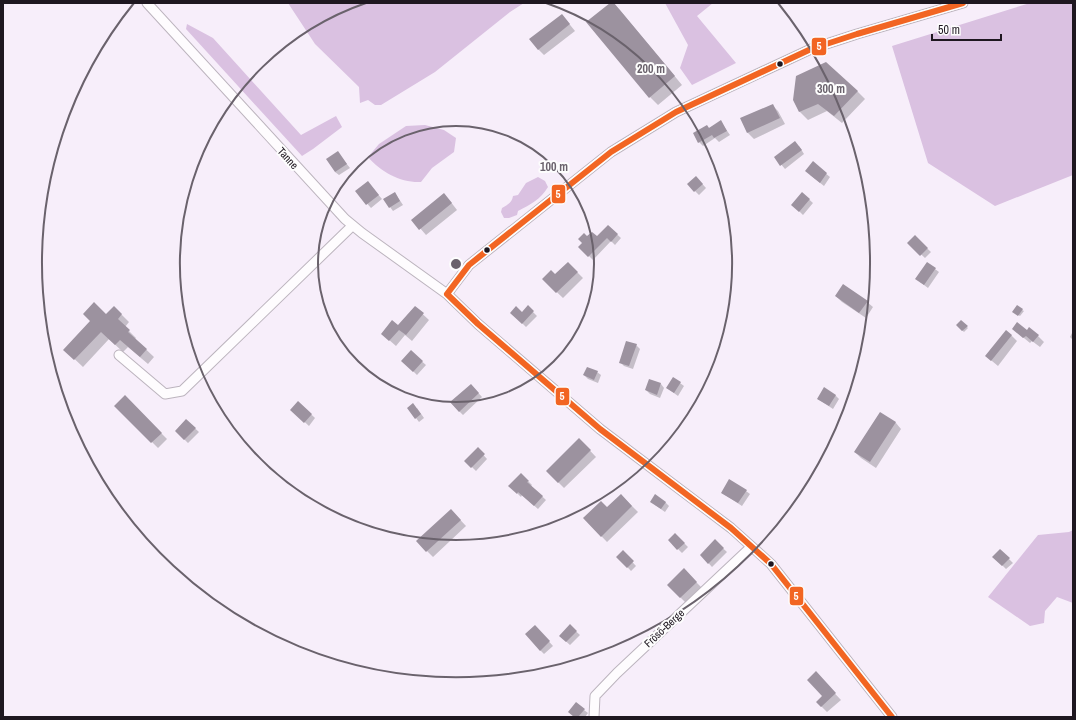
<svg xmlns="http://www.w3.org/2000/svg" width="1076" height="720" viewBox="0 0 1076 720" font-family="'Archivo Narrow',sans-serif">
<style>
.forest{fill:#dac1e1}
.shadow{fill:#0003}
.building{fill:#9c929f}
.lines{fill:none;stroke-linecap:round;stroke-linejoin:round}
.minor-casing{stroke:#bcb4be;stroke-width:11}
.minor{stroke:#fefcfe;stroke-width:9}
.bus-1-casing{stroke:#fdfdfd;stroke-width:9}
.bus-1{stroke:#f26522;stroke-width:6}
.ring{fill:none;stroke:#6a626c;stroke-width:2}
.bus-dot{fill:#1e1720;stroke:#fdfdfd;stroke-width:1.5}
.labels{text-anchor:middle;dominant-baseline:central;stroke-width:4;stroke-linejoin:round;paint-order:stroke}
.street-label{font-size:11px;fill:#1e1720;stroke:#fdfdfd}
.centre{fill:#6a626c;stroke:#fdfdfd;stroke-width:2}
.ring-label{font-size:12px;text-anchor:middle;font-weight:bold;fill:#6a626c;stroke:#fdfdfd;stroke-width:4;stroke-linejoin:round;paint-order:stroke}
.line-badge{stroke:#fdfdfd;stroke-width:1.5}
.badge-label{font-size:11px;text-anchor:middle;font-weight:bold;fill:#fff}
</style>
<rect width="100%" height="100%" fill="#f7eefa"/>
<path class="forest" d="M 288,3 L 524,3 L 510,12 L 435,72 L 381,105 L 375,105 L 368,100 L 360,103 L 359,87 L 315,44 Z
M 665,3 L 713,3 L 697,16 L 736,63 L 692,85 L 680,68 L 688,45 Z
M 1030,3 L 1073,3 L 1073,175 L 995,206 L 928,163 L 892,46 Z
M 187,24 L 213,38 L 301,135 L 336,116 L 342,127 L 313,149 L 302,156 L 186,29 Z
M 425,125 L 444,130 L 456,138 L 454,152 L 432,168 L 421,182 C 401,183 381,172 368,157 L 379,144 L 406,126 Z
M 538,177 L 545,181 L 548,187 C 540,200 531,204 518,211 L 517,215 L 509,218 L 504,218 L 501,212 L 502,208 C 507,205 512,203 513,196 L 518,195 L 526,183 Z
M 1073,530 L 1073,603 L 1057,597 L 1045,611 L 1044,623 L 1030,626 L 988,597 L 1038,535 L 1069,532 Z"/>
<path class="shadow" d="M 611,3 L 613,3 L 620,10 L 682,85 L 658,105 L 650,97 Z
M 562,15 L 575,31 L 544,55 L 538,49 Z
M 857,91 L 865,99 L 842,123 L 827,111 L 808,120 L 800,112 L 794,100 Z
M 772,105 L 778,111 L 785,124 L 754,139 L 748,133 L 742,119 Z
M 721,122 L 730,135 L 719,142 L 715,138 L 703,146 L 699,142 L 709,128 Z
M 799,146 L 804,154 L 785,169 L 775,157 Z
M 338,153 L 350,168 L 339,175 L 335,172 Z
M 813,163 L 830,177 L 824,186 L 810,175 Z
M 696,177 L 706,188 L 699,195 L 688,184 Z
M 371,186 L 382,199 L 371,208 L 356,191 Z
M 395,193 L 403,205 L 393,211 L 390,207 Z
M 802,193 L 813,203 L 803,215 L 796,208 Z
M 450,201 L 457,210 L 426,235 L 413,220 Z
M 608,226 L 621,238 L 615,245 L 611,241 L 593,260 L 580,247 L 587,238 L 597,238 Z
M 915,237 L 931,252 L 925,258 L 909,243 Z
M 568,263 L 583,278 L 563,298 L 543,279 L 555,275 Z
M 935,269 L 939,272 L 928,288 L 920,282 Z
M 836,296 L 867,302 L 873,307 L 866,318 L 842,302 Z
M 114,307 L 129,322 L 125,327 L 136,338 L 135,339 L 154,357 L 148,364 L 128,347 L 123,352 L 109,339 L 83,367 L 65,350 L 106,315 Z
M 415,307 L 429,320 L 412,341 L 405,335 L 396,346 L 388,339 Z
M 528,307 L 537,316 L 526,327 L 512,313 L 522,313 Z
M 1022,310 L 1024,311 L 1020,316 L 1015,313 Z
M 961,321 L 968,328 L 964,332 L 957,325 Z
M 1013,329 L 1027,331 L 1038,336 L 1044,342 L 1040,347 L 1032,341 L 1030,343 Z
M 1073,331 L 1073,340 L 1070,337 Z
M 1011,335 L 1017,341 L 998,366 L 986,356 Z
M 636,345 L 640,349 L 633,369 L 624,366 L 620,362 Z
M 411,352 L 426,365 L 417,375 L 403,361 Z
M 597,372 L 601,375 L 598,383 L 588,379 L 584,375 Z
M 680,383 L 684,386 L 678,396 L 667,388 Z
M 661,384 L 664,388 L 660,398 L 650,394 L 646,390 Z
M 471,385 L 482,397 L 463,415 L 451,403 Z
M 835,395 L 839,399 L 833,409 L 818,399 Z
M 125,397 L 167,439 L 158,448 L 116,406 Z
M 298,402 L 315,418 L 309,426 L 295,413 Z
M 417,408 L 424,418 L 419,422 L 416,418 Z
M 880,413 L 896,423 L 901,429 L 876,468 L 861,458 L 855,452 Z
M 186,420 L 199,432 L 188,443 L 176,431 Z
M 579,439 L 596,457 L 564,488 L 547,471 Z
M 478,449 L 487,459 L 476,471 L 466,461 Z
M 521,474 L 532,485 L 531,486 L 546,500 L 538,509 L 522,495 L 521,497 L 510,486 Z
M 746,491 L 750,494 L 742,506 L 722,493 Z
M 621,495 L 638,512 L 607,542 L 584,518 L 607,509 Z
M 665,502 L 669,506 L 665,512 L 655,505 Z
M 451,510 L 466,526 L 433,557 L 417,541 Z
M 675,534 L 688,547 L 682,553 L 669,540 Z
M 715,541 L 727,552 L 712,567 L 701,555 Z
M 1000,550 L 1013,563 L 1006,569 L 994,557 Z
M 623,552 L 636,566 L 631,571 L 618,557 Z
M 684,570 L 702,588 L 686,603 L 668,585 Z
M 535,626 L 553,646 L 544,654 L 540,650 Z
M 570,626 L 580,635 L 570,645 L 560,636 Z
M 821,679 L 841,700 L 827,712 L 817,702 L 824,696 Z
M 584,710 L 588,713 L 585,717 L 575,717 Z"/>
<path class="building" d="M 610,3 L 614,3 L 675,76 L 649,98 L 586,22 Z
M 562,14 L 570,24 L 538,50 L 529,39 Z
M 826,62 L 858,91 L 834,116 L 818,104 L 799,112 L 793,100 L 796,76 Z
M 773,104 L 780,118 L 747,133 L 740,118 Z
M 721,120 L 727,131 L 714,138 L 712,135 L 698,143 L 693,133 L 707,125 L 709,128 Z
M 795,141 L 802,150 L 780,166 L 774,157 Z
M 338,151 L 347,164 L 335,172 L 326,159 Z
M 813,161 L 827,173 L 820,183 L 805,171 Z
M 696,176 L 703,184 L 694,192 L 687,184 Z
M 368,181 L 379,195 L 366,205 L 355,191 Z
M 395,192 L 400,201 L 389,208 L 383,199 Z
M 802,192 L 810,199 L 799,212 L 791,205 Z
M 444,193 L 452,203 L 419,230 L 411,220 Z
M 608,225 L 618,234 L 611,242 L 607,238 L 588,257 L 578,247 L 582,243 L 578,239 L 584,233 L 587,236 L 592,232 L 597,236 Z
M 915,235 L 928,248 L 920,256 L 907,243 Z
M 568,262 L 578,272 L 556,293 L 542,279 L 551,270 L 555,274 Z
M 927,262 L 936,268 L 924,285 L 915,279 Z
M 843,284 L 868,301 L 859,313 L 835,296 Z
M 94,302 L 106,314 L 114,306 L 122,314 L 118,319 L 130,330 L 128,332 L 147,349 L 140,357 L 120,340 L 115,345 L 101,332 L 74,360 L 63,350 L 90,321 L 83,314 Z
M 528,305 L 534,311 L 522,324 L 510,313 L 516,306 L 522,312 Z
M 1017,305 L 1023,309 L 1018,316 L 1012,312 Z
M 415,306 L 424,313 L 406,335 L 399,330 L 389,341 L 381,334 L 392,320 L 398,325 Z
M 961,320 L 968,326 L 962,331 L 956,325 Z
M 1017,322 L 1027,330 L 1029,327 L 1039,335 L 1033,342 L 1026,336 L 1023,338 L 1012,329 Z
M 1006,330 L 1012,335 L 991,361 L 985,356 Z
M 626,341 L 637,344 L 629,366 L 619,363 Z
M 411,350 L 423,361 L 413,372 L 401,361 Z
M 587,367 L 598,371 L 594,380 L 583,375 Z
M 673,377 L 681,382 L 674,393 L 666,388 Z
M 649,379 L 661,383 L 657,395 L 645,390 Z
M 471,384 L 479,393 L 459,412 L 450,402 Z
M 824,387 L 836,395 L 829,406 L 817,399 Z
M 125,395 L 162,433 L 151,443 L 114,406 Z
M 298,401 L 312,414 L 304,423 L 290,410 Z
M 413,403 L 421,414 L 415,419 L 407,408 Z
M 880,412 L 896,422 L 870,462 L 854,452 Z
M 186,419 L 196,428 L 184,440 L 175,431 Z
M 579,438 L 591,450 L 558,483 L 546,471 Z
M 478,447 L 485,454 L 471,468 L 464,461 Z
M 521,473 L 529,481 L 527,482 L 543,496 L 534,506 L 518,492 L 517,494 L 508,486 Z
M 729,479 L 747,490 L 738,503 L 721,493 Z
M 621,494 L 632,506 L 601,537 L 583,518 L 601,501 L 607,507 Z
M 655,494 L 666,502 L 661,509 L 650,502 Z
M 451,509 L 461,520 L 426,552 L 416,541 Z
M 675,533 L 685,543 L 677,550 L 668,540 Z
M 715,539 L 724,548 L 708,564 L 700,555 Z
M 1000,549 L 1010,558 L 1002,566 L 992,557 Z
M 623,550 L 634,561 L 627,568 L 616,557 Z
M 684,568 L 697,582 L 680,598 L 667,585 Z
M 570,624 L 577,631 L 566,642 L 559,636 Z
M 535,625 L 550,641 L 540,651 L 525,634 Z
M 816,671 L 836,693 L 821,707 L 816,702 L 822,696 L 807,680 Z
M 576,702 L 585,709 L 578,717 L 574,717 L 568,712 Z"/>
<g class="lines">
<g class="minor-casing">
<path id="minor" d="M 147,3 L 345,219 L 362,233 L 447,294 L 478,324 L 600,429 L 731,528 L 771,564 L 892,717
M 447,294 L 469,265 L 611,152 L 676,112 L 811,49 L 857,34 L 963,3
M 119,355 L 165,394 L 182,391 L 352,226
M 594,717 L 595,696 L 617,673 L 751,547"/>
</g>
<use href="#minor" class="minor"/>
<g class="bus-1-casing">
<path id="bus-1" d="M 447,294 L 478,324 L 600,429 L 731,528 L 771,564 L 892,717
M 447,294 L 469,265 L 611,152 L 676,112 L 811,49 L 857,34 L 963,3"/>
</g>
<use href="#bus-1" class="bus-1"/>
</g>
<g class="ring">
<circle cx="456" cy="264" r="138"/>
<path d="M546 3A276 276 0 1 1 366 3"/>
<path d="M778 3A414 414 0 1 1 134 3"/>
</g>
<g class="bus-dot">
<circle cx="780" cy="64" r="3.5"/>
<circle cx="487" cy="250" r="3.5"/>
<circle cx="771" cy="564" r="3.5"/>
</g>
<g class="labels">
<g class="street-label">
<text transform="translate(288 158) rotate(48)">Tanne</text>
<text transform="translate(664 628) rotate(-43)">Frösö-Berge</text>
</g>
</g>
<circle cx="456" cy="264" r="6" class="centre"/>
<g class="ring-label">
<text x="651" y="73">200 m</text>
<text x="831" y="93">300 m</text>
<text x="554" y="171">100 m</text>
</g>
<g class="line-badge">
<rect x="811" y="37" width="16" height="19" rx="4" fill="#f26522"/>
<rect x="551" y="184" width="15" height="20" rx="4" fill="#f26522"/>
<rect x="555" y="387" width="15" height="19" rx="4" fill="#f26522"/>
<rect x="789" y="586" width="15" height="20" rx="4" fill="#f26522"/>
</g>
<g class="badge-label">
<text x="819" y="50">5</text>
<text x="558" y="198">5</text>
<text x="562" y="400">5</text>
<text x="796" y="600">5</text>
</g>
<rect width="1076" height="720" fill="none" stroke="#1e1720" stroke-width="8"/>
<path d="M932 34v6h69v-6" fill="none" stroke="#1e1720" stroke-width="2"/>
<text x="938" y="34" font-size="12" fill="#1e1720" stroke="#fdfdfd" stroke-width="3" paint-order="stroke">50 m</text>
</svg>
